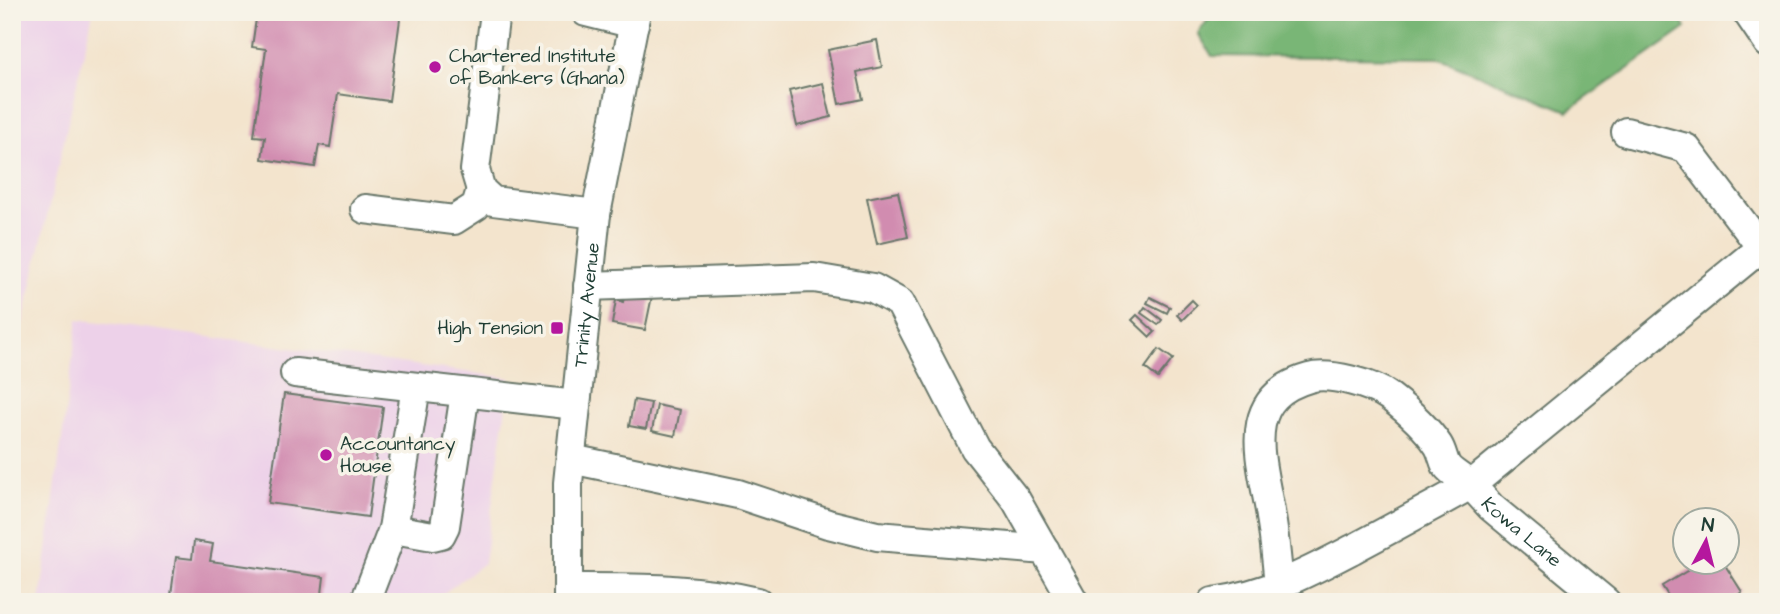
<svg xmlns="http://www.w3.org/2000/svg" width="1780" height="614" viewBox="0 0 1780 614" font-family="'Architects Daughter',sans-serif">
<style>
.built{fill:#edd1e9}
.forest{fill:#79b676;stroke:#4c7a55;stroke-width:2}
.building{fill:#d18cb0}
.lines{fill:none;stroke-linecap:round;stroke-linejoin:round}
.minor-casing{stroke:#69776a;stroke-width:32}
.minor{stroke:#fff;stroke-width:28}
.poi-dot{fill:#b5179e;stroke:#f7f3e8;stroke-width:2.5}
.labels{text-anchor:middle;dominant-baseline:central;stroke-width:7;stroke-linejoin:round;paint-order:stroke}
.poi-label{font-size:19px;fill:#1f3d34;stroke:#f7f3e8;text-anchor:start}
.street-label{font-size:19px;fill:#1f3d34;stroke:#f7f3e8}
</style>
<rect width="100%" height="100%" fill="#f7f3e8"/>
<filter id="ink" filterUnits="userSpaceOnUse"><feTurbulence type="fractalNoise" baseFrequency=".0143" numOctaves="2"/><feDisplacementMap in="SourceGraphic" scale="14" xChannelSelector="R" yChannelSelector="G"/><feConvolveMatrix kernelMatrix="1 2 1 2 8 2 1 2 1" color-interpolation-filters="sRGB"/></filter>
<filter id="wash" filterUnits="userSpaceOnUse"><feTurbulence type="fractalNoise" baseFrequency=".00686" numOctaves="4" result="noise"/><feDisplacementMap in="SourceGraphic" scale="28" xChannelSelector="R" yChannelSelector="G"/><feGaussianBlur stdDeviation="1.57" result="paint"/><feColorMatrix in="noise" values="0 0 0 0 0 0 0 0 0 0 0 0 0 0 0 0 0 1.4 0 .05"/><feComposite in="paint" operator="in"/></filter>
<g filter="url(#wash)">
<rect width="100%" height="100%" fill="#f3e4cd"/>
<path class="built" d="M 12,12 L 93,12 L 12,371 Z
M 78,319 L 510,378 L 484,563 L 432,602 L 40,602 Z"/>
<path class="forest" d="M 1214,12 L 1677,12 L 1686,28 L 1568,111 L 1438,58 L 1212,56 L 1198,33 Z"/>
<g id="blocks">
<path class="building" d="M 257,12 L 401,12 L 389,101 L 338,94 L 330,147 L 319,145 L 315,167 L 262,159 L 265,137 L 254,136 L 266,49 L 252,47 Z
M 877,40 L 882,67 L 857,72 L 863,99 L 839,104 L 828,50 Z
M 823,83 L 831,117 L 797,126 L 789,91 Z
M 898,192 L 908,237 L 877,244 L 867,198 Z
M 625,291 L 652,296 L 645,330 L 612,324 L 616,300 L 623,302 Z
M 1150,297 L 1170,307 L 1167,313 L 1147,303 Z
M 1192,300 L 1197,305 L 1182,320 L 1177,315 Z
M 1145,307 L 1162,320 L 1158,325 L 1141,313 Z
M 1137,315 L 1155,332 L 1150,337 L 1132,320 Z
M 1159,349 L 1173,359 L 1158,378 L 1145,368 Z
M 284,394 L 383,407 L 368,517 L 268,503 Z
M 634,400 L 651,403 L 646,429 L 629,426 Z
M 657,405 L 680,410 L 675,436 L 652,431 Z
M 194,541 L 213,544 L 210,561 L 324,577 L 321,602 L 223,602 L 171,595 L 176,557 L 192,559 Z
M 1702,562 L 1723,562 L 1742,592 L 1727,602 L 1672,602 L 1662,586 Z"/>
</g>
</g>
<g filter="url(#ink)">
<use href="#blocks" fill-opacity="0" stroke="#69776a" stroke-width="2"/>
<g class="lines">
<g class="minor-casing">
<g id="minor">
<path d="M 495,12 L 475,170 L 481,190 L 493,201 L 596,214"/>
<path d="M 586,12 L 634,24"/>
<path d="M 1747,12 L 1768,43"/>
<path d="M 1626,132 L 1686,148 L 1761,247"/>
<path d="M 365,209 L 454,220 L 476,206 L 481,190"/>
<path d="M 588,286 L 814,278 L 873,288 L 900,303 L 975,448 L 1016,500 L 1074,602"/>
<path d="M 295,373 L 576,405"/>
<path d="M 571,459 L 738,494 L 828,524 L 877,536 L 1045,550"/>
<path d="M 393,529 L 433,536 L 441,534 L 445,526 L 465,393"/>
<path d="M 1279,586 C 1277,563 1275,540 1271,517 C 1263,464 1236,399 1309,378 C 1329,372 1373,384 1390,397 C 1407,410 1426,427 1438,445 C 1442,451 1443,459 1446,465 C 1451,473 1464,479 1471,485 L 1768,242"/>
<path d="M 568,588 C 632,588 695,587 758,602"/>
<path d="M 365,602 L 393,529 L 416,387"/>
<path id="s1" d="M 568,602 L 568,483 L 596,214 L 636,12"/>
<path id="s2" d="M 1213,602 C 1266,595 1307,573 1353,549 C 1393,528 1432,506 1471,485 L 1491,507 L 1606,602"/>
</g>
</g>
<use href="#minor" class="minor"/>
</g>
</g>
<g class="poi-dot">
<circle cx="435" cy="67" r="7"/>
<rect x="550" y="321" width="14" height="14" rx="3.5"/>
<circle cx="326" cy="455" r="7"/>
</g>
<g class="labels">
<g class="poi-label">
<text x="449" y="56">Chartered Institute<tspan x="449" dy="22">of Bankers (Ghana)</tspan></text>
<text x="543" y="328" text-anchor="end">High Tension</text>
<text x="340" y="444">Accountancy<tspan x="340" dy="22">House</tspan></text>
</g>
<g class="street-label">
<text stroke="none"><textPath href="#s1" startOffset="298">Trinity Avenue</textPath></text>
<text stroke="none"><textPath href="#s2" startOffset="354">Kowa Lane</textPath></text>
</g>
</g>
<rect width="1780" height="614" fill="none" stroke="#f7f3e8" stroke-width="42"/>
<g transform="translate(1706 541) rotate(7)"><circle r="33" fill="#f7f3e8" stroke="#a1aaa0" stroke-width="2"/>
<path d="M0-5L12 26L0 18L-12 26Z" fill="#b5179e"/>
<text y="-10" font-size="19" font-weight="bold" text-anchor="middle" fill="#1f3d34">N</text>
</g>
</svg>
